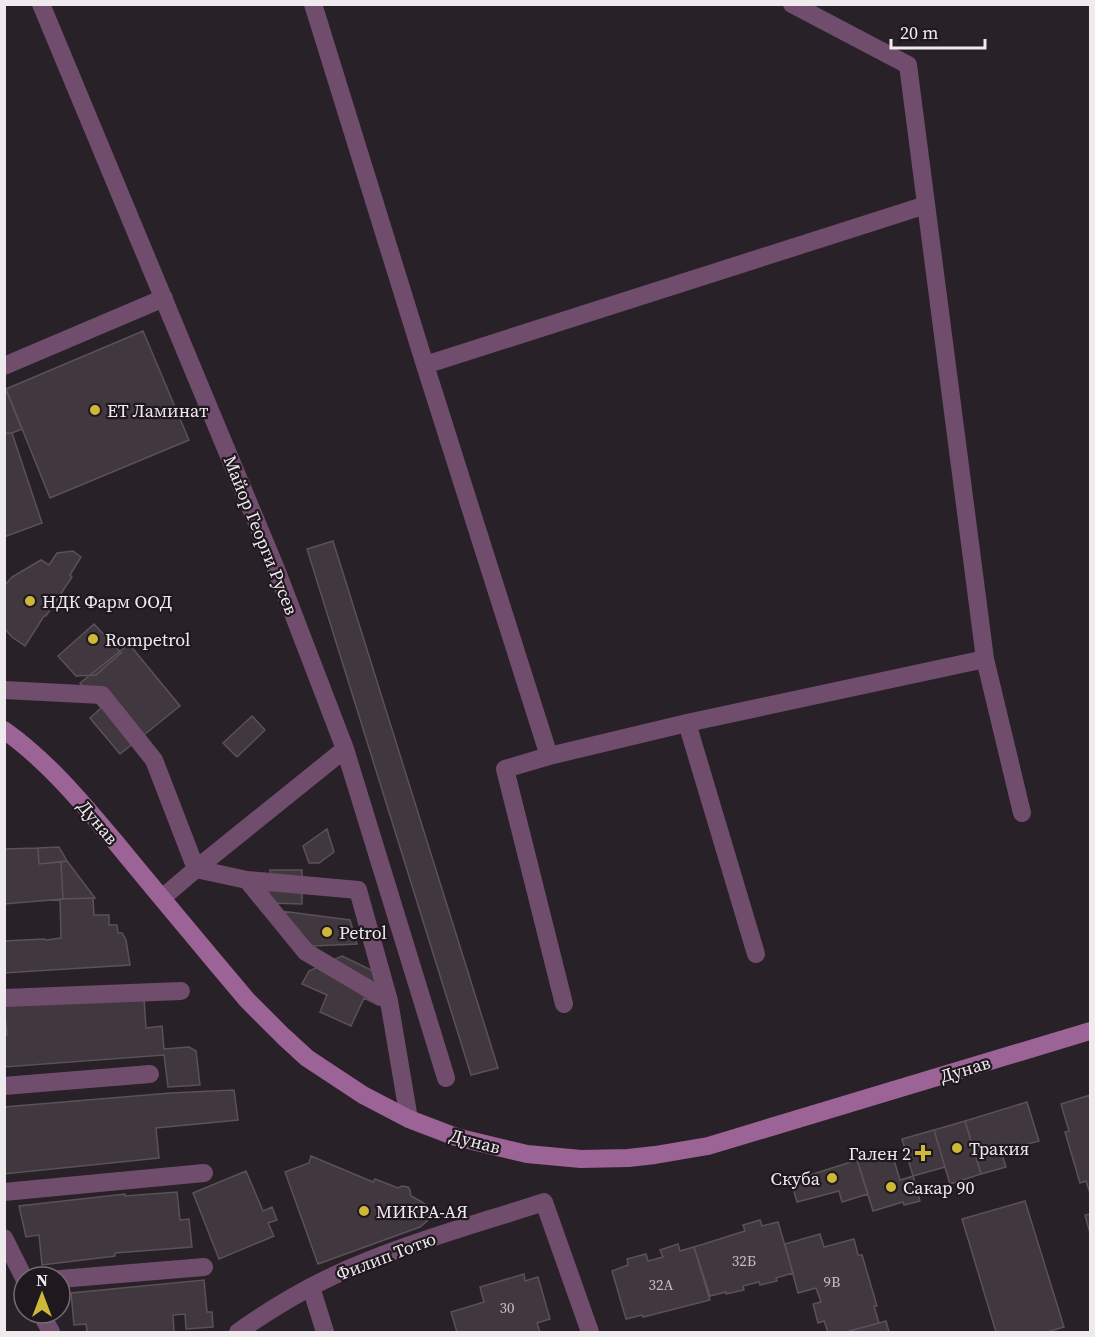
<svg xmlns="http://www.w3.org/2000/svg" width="1095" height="1337" viewBox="0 0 1095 1337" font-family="'Source Serif 4',serif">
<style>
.building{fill:#40373f;stroke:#5a5159;stroke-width:1.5}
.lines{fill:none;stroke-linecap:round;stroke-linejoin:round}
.lane{stroke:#714d6d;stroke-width:18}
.street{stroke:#714d6d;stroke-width:18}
.secondary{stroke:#9c6396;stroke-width:18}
.poi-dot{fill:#ccb938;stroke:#20181f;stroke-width:2}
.labels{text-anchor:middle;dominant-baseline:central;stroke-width:4.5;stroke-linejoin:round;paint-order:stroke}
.number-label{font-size:15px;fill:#c3bdc2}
.poi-label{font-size:18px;fill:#efeaee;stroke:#20181f;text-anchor:start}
.street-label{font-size:18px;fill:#efeaee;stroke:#20181f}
</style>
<rect width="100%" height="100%" fill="#292128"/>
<path class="building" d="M 143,331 L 189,440 L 50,498 L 6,389 Z
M 6,390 L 22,429 L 12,433 L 4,433 L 4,391 Z
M 4,433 L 12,433 L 42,523 L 4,537 Z
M 333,541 L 498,1068 L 471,1075 L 307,549 Z
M 73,551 L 81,557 L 70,575 L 72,577 L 46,616 L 44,616 L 25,646 L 12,637 L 4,628 L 4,586 L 12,577 L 41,560 L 49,565 L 57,553 Z
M 94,624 L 121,653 L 96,675 L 76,676 L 58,656 Z
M 129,644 L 180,706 L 120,754 L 90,718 L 101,708 L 80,683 Z
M 252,716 L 265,730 L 237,757 L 223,743 Z
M 327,829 L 334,852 L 319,863 L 309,863 L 303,846 Z
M 59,847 L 67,861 L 39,864 L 38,848 Z
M 38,848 L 39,864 L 61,862 L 63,899 L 4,904 L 4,849 Z
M 67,861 L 95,898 L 63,899 L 61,862 Z
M 270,870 L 302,870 L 302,904 L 269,903 Z
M 93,898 L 94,915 L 109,915 L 109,925 L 117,925 L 118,933 L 122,933 L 126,940 L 130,965 L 4,973 L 4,941 L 44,939 L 46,940 L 61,938 L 60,899 Z
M 281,911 L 350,920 L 357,944 L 312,946 Z
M 342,956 L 390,979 L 378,1005 L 364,998 L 351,1026 L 320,1012 L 327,995 L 302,984 L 309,971 Z
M 144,998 L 146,1028 L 162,1026 L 164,1049 L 189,1047 L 196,1051 L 200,1085 L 168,1087 L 164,1055 L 4,1067 L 4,1036 L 7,1035 L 4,1005 Z
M 234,1090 L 238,1120 L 156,1128 L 159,1158 L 4,1174 L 4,1107 L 171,1093 Z
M 1090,1095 L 1090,1193 L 1086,1181 L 1080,1183 L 1065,1132 L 1069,1131 L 1061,1104 Z
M 1027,1102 L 1039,1141 L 1001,1151 L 1006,1167 L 981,1174 L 965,1121 Z
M 965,1121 L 981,1174 L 950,1184 L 934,1130 Z
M 934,1130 L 945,1167 L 913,1176 L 902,1139 Z
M 891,1150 L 900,1180 L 913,1176 L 920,1201 L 904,1205 L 903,1202 L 873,1211 L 857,1160 Z
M 311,1156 L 373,1182 L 375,1179 L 398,1188 L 402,1186 L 408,1187 L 410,1190 L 411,1196 L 422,1202 L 426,1205 L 429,1213 L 427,1221 L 420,1227 L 318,1264 L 285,1172 L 309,1163 Z
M 857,1160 L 868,1194 L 842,1202 L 839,1191 L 797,1202 L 791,1181 Z
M 246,1171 L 263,1211 L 272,1207 L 277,1220 L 268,1223 L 274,1236 L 219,1259 L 193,1193 Z
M 177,1192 L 180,1220 L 189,1219 L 192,1247 L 115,1253 L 115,1256 L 42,1265 L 39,1235 L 26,1237 L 19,1206 L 125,1194 L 125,1196 Z
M 1025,1201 L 1064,1327 L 1047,1332 L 996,1332 L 962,1219 Z
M 1090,1214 L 1090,1233 L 1085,1215 Z
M 760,1220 L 762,1226 L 778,1222 L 793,1273 L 776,1278 L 777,1281 L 760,1285 L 759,1282 L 743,1286 L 744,1290 L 726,1294 L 726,1292 L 710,1296 L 694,1247 L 745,1231 L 743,1225 Z
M 820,1234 L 824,1247 L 854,1239 L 858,1255 L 862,1255 L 877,1306 L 874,1306 L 879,1323 L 846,1332 L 828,1332 L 824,1321 L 818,1323 L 813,1304 L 821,1302 L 816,1288 L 798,1293 L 785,1244 Z
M 678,1244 L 680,1251 L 694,1247 L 710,1300 L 643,1317 L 642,1315 L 626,1319 L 612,1271 L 628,1265 L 627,1259 L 646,1254 L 648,1261 L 663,1257 L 660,1250 Z
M 524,1274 L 525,1281 L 538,1277 L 550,1319 L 537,1323 L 540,1332 L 457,1332 L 451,1312 L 484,1302 L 480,1287 Z
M 204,1280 L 207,1312 L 212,1312 L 213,1327 L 186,1329 L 185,1314 L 173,1315 L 174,1332 L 87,1332 L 86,1324 L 74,1325 L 71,1293 Z
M 886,1321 L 889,1332 L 846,1332 L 879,1323 Z"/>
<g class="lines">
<path class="lane" d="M 41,4 L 276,569 L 345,749 L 446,1078
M 313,4 L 425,365 L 549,756 L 687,723 L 985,659 L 908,65 L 792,4
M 425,365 L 926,205
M 4,366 L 164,298
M 985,659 L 1022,813
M 4,690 L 102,695 L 154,760 L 196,869 L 247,880 L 358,890 L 389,1001 L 409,1119
M 687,723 L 756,954
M 549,756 L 505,769 L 564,1004
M 247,880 L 306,952 L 389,1001
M 162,898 L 196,869 L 345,749
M 4,998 L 181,991
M 4,1086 L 150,1074
M 4,1192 L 204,1173
M 60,1279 L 204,1267
M 311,1287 L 325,1332"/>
<path class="street" d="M 4,1238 L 24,1278
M 41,1313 L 51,1332
M 238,1332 C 279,1303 323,1278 370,1260 C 427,1237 486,1221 544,1202 L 590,1332"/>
<path class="secondary" d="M 4,730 C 48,761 83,804 117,844 C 153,888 190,932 226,975 L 247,1000 L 283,1036 L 307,1058 L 363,1095 L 409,1119 L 456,1137 L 527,1154 L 581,1159 L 628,1158 L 655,1155 L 708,1146 L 1090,1031"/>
</g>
<g class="poi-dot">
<circle cx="95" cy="410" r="6"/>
<circle cx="30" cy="601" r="6"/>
<circle cx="93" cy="639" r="6"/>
<circle cx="327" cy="932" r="6"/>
<circle cx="957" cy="1148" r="6"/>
<path d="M920 1144h6v6h6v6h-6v6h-6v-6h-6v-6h6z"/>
<circle cx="832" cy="1178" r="6"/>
<circle cx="891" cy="1187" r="6"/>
<circle cx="364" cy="1211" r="6"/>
</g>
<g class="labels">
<g class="number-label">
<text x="744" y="1260">32Б</text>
<text x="832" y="1281">9В</text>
<text x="661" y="1284">32А</text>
<text x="507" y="1307">30</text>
</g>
<g class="poi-label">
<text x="107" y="410">ЕТ Ламинат</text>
<text x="42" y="601">НДК Фарм ООД</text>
<text x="105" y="639">Rompetrol</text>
<text x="339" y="932">Petrol</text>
<text x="969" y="1148">Тракия</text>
<text x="911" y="1153" text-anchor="end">Гален 2</text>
<text x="820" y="1178" text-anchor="end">Скуба</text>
<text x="903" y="1187">Сакар 90</text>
<text x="376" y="1211">МИКРА-АЯ</text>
</g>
<g class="street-label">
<text transform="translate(261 535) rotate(68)">Майор Георги Русев</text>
<text transform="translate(98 822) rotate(50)">Дунав</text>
<text transform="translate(965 1069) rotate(-17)">Дунав</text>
<text transform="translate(475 1141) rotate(15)">Дунав</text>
<text transform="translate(386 1256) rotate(-21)">Филип Тотю</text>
</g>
</g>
<rect width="1095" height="1337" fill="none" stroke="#efeaee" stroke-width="12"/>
<g transform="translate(42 1295)"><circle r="28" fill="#20181f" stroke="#736c72" stroke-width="1.5"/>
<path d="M0-4.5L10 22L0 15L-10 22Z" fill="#ccb938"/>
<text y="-9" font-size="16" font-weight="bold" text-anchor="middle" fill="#efeaee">N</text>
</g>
<path d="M891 39v9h94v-9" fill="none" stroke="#efeaee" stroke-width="3"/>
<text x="900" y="39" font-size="18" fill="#efeaee" stroke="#20181f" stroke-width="4.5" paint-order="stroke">20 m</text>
</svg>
